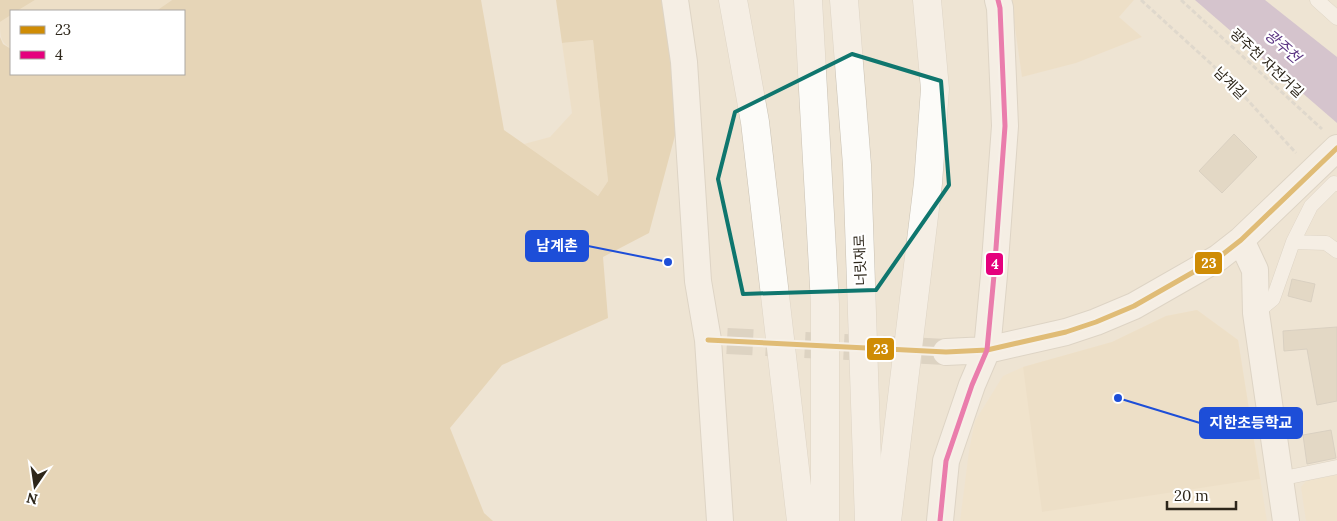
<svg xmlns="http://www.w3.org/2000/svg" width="1337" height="521" viewBox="0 0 1337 521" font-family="Lora,'Noto Sans KR',serif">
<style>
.built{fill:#f2e2c4}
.green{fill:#ecdab9}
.forest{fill:#dcc495}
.water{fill:#b59ec6}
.building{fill:#d6cab4;stroke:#bfb8aa}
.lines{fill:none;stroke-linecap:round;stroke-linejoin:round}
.minor-tunnel{stroke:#c7beae;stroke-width:26;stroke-dasharray:26 13;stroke-linecap:butt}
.service-casing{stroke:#c9c1b3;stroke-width:15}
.minor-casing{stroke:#c9c1b3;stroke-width:28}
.primary-casing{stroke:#c9c1b3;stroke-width:29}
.trunk-casing{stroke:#c9c1b3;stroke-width:29}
.path{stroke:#cdcac3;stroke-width:3;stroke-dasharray:5 2.5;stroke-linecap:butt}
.service{stroke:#fcfbf8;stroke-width:14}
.minor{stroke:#fcfbf8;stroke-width:26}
.primary{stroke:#fcfbf8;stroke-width:28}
.trunk{stroke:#fcfbf8;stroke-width:28}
.bus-1-casing{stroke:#fff;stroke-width:9}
.bus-2-casing{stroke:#fff;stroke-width:9}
.bus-1{stroke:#cf8c05;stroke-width:5}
.bus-2{stroke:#e5007d;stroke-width:5}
.marked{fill:none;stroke:#0f766e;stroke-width:4;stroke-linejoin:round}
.labels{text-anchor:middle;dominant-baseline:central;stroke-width:4.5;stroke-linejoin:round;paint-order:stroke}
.street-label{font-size:14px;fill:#2d261a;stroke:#fff}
.water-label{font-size:15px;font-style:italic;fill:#5a3382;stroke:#fff}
.leader{fill:none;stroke:#1d4ed8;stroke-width:2}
.callout-dot{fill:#1d4ed8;stroke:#fff;stroke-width:2}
.callout{fill:#1d4ed8;stroke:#1d4ed8;stroke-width:2}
.callout-label{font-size:15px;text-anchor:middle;font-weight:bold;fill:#fff}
.line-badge{stroke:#fff;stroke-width:2}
.badge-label{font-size:14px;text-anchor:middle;font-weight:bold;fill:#fff}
</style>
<rect width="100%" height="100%" fill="#eee4d3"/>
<path class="built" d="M 1197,310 L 1238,340 L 1267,521 L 960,521 L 969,451 L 975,421 L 1003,376 L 1023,367 L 1112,342 L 1166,316 Z
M 1337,475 L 1337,521 L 1306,521 L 1301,487 L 1306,481 Z"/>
<path class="green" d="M 35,0 L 172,0 L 156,11 L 17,11 Z
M 1011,0 L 1134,0 L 1119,17 L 1142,37 L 1076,63 L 1022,77 Z
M 11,15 L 11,49 C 0,41 0,36 0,22 Z
M 593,40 L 608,181 L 598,196 L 524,144 L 550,137 L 572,113 L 562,43 Z
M 1197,310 L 1238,340 L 1260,479 L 1042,512 L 1023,367 L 1112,342 L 1166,316 Z"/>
<path class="forest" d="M 0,0 L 35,0 L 17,11 L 11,11 L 11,15 L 0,22 Z
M 172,0 L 481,0 L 504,130 L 598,196 L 608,181 L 593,40 L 562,43 L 556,0 L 666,0 L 681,113 L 649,233 L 603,257 L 608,318 L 502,365 L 450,428 L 484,513 L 493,521 L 0,521 L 0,37 L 3,44 L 11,49 L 11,74 L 184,74 L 184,11 L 156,11 Z"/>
<path class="water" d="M 1195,0 L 1265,0 L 1337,57 L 1337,123 Z"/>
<path class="building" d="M 1234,134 L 1257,157 L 1222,193 L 1199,171 Z
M 1292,279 L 1315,284 L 1311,302 L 1288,296 Z
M 1337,327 L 1337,401 L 1317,405 L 1307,349 L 1284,351 L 1283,331 Z
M 1331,430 L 1336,458 L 1307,464 L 1303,435 Z"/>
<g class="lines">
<path class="minor-tunnel" d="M 727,341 L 946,352"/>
<g class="service-casing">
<path id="service" d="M 1317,0 L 1337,18
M 1293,242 L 1326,243 L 1337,251
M 1256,313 L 1273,299 L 1293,242 L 1311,206 L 1334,183 L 1337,184
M 1279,479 L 1337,467"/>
</g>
<g class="minor-casing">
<path id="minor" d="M 675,0 L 684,62 L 698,281 L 708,340 L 720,521
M 1241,240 L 1255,270 L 1256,313 L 1286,521
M 946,352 L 987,350 L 1066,332 L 1096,322 L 1134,306 L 1218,258 L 1241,240 L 1337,148
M 940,521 L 946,461 L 972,385 L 987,350 L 994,275 L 1005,126 L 1000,8 L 998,0"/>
</g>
<g class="primary-casing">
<path id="primary" d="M 733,0 L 755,122 L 801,521
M 887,521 L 928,183 L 935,89 L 927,0"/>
</g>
<g class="trunk-casing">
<path id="trunk" d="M 808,0 L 825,304 L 825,521
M 844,0 L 857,165 L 869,521"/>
</g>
<path class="path" d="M 1141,0 L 1231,82 L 1296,153
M 1181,0 L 1322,129"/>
<use href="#service" class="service"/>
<use href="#minor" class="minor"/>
<use href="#primary" class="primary"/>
<use href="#trunk" class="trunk"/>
<g class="bus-1-casing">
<path id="bus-1" d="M 708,340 L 946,352 L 987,350 L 1066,332 L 1096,322 L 1134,306 L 1218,258 L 1241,240 L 1337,148"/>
</g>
<g class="bus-2-casing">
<path id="bus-2" d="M 940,521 L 946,461 L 972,385 L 987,350 L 994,275 L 1005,126 L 1000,8 L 998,0"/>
</g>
<use href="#bus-1" class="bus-1"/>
<use href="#bus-2" class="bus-2"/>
</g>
<path d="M0 0H1337V521H0ZM 852,54 L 941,81 L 949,185 L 876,290 L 743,294 L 718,179 L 735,112 Z" fill="#eee4d3" fill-opacity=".55" fill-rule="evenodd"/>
<path class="marked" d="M 852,54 L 941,81 L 949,185 L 876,290 L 743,294 L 718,179 L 735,112 Z"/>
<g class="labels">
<g class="street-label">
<text transform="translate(1267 63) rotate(43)">광주천 자전거길</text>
<text transform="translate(1230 83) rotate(45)">남계길</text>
<text transform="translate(860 260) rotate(-92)">너릿재로</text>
</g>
<g class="water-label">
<text transform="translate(1283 46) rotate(41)">광주천</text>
</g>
</g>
<path class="leader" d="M668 262L588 246M1118 398L1200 423"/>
<g class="callout-dot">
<circle cx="668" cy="262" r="5"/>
<circle cx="1118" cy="398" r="5"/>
</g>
<g class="callout">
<rect x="526" y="231" width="62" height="30" rx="5"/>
<rect x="1200" y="408" width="102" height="30" rx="5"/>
</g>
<g class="callout-label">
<text x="557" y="251">남계촌</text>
<text x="1251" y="428">지한초등학교</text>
</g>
<g class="line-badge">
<rect x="1194" y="251" width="29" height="24" rx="5" fill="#cf8c05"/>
<rect x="985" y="252" width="19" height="24" rx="5" fill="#e5007d"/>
<rect x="866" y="337" width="29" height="24" rx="5" fill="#cf8c05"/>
</g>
<g class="badge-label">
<text x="1209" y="268">23</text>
<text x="995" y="269">4</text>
<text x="881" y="354">23</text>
</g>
<rect x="10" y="10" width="175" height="65" fill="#ffffff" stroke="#aba8a3"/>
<rect x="20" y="26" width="25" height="8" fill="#cf8c05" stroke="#aba8a3"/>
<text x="55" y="35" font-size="15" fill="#2d261a">23</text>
<rect x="20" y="51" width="25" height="8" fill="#e5007d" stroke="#aba8a3"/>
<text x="55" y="60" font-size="15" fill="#2d261a">4</text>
<g transform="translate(35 486) rotate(193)" stroke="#ffffff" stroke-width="4" paint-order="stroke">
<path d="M0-4L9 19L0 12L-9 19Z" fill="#2d261a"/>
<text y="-8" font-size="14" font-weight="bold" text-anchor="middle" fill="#2d261a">N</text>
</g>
<path d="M1167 501v8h69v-8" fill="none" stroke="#2d261a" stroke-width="2.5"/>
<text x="1174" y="501" font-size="15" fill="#2d261a" stroke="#ffffff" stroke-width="4" paint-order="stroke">20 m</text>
</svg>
